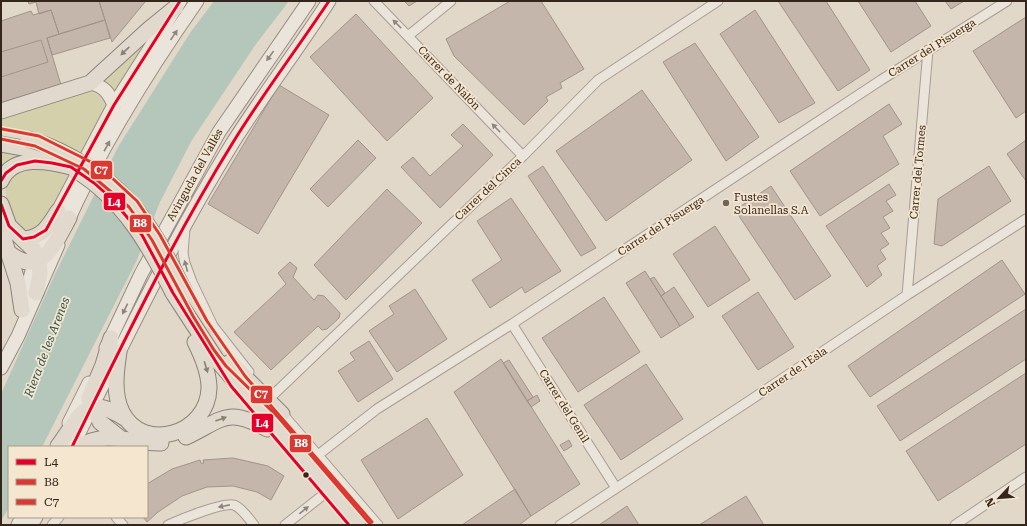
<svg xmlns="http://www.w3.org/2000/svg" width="1027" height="526" viewBox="0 0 1027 526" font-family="'Roboto Serif',serif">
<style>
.green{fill:#d4d0ac}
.water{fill:#b5c6ba}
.building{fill:#c5b6ab;stroke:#a2948a}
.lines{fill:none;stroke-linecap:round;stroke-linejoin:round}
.minor-casing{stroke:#a79d93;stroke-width:11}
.secondary-casing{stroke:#968d84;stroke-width:15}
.primary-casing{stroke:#8c837a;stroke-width:17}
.minor{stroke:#eae4db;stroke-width:9}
.secondary{stroke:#eae4db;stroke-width:13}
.primary{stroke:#e1d9cd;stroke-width:15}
.primary-bridge-casing{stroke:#8c837a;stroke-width:17;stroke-linecap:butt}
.primary-bridge{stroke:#e1d9cd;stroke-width:15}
.bus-1-casing{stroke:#f4e6cf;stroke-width:6}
.bus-2-casing{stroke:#f4e6cf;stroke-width:6}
.bus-3-casing{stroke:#f4e6cf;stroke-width:6}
.bus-1{stroke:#e4002b;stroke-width:3}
.bus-2{stroke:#da3832;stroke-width:3}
.bus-3{stroke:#da3832;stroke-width:3}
.oneway{fill:#8f857c}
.oneway2{fill:#8a8074}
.poi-dot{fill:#716459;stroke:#f4e6cf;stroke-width:1.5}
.bus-dot{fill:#34261c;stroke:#f4e6cf;stroke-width:1.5}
.labels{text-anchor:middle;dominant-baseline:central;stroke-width:3.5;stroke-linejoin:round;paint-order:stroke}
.street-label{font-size:11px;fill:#34261c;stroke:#f4e6cf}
.poi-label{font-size:11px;fill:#34261c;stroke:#f4e6cf;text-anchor:start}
.water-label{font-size:12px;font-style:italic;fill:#2c544e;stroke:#f4e6cf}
.line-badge{stroke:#f4e6cf;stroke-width:1.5}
.badge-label{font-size:11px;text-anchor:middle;font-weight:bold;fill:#fff}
</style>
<rect width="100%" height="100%" fill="#e2d8ca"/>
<path class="green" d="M 150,37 L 113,96 L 99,82 Z
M 90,91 L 99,95 L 106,104 L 81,153 C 55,140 30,130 1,127 L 1,118 Z
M 1,149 L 27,154 L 1,172 Z
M 43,167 L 69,174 L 46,220 L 38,229 C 31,230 23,233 17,227 C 14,224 12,215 10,210 C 4,196 2,176 21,170 C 27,168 36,168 43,167 Z"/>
<path class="water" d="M 214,1 L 289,1 L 256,44 L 192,140 L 160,202 L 137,260 L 42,447 L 9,447 L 9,507 L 1,521 L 1,394 L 55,274 L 118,147 L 190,33 Z"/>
<path class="building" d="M 28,1 L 99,1 L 105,20 L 59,34 L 51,10 L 39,14 L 36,2 L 29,4 Z
M 99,1 L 145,1 L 145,2 L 112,42 Z
M 404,1 L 417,1 L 409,6 Z
M 510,1 L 541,1 L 584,69 L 560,83 L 562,88 L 546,97 L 548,101 L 524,125 L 454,56 L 446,39 Z
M 778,1 L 826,1 L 870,70 L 838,91 Z
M 858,1 L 915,1 L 931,26 L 891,52 Z
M 945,1 L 964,1 L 951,9 Z
M 51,10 L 59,34 L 47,38 L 61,85 L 1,104 L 1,21 L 31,11 L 33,15 Z
M 755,10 L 815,103 L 779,123 L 720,34 Z
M 356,14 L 433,98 L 387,141 L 310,57 Z
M 1026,17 L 1026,111 L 1016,118 L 973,51 Z
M 105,20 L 110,38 L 52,55 L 47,38 Z
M 41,40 L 48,62 L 1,77 L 1,52 Z
M 695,43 L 759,137 L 726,161 L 663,62 Z
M 279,85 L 329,115 L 258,234 L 208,204 Z
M 642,90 L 692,160 L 606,221 L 556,151 Z
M 889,104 L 902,124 L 883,136 L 899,164 L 820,216 L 790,171 Z
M 463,124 L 493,155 L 440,208 L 401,167 L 413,157 L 430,176 L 463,146 L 451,135 Z
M 358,140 L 376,158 L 328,207 L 310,189 Z
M 1026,140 L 1026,181 L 1007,154 Z
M 543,166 L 596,248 L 581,256 L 528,176 Z
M 989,166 L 1011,201 L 942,246 L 934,244 L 938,199 Z
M 889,184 L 896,195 L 886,201 L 893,211 L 883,217 L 890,228 L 881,233 L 889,244 L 880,250 L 886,259 L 877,266 L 882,275 L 867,287 L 826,226 Z
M 771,186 L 831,276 L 795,300 L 735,210 Z
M 387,189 L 422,223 L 346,300 L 314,265 Z
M 511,198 L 561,271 L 525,293 L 522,287 L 490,308 L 472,280 L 502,260 L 477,221 Z
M 715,226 L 750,280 L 708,307 L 673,254 Z
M 1002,260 L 1025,294 L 870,397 L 848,366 Z
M 290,262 L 297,268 L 293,277 L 314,300 L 318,295 L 324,296 L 340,313 L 339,318 L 327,329 L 322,330 L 318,326 L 271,370 L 234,332 L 286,284 L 278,273 Z
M 645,271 L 680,326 L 661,338 L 626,283 Z
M 654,277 L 665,293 L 661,296 L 650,279 Z
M 674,287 L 694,317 L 680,326 L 661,296 Z
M 415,289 L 447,339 L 397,372 L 369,331 L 394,314 L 389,306 Z
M 758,292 L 794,347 L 758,370 L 722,316 Z
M 604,297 L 640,352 L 578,392 L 542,338 Z
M 1026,309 L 1026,359 L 900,441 L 877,406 Z
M 369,341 L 393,379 L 358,402 L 338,371 L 355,360 L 350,353 Z
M 501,359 L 580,484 L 531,516 L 454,392 Z
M 509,360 L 533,397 L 527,401 L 503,363 Z
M 646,364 L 683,419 L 621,460 L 584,405 Z
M 1026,373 L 1026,444 L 938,501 L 906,451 Z
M 537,395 L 540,401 L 531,407 L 527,401 Z
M 427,418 L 463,475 L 398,519 L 361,460 Z
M 569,440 L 572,446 L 564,451 L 560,445 Z
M 233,458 L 268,466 L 284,476 L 271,500 L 257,492 L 233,486 L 207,487 L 182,496 L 158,512 L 147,522 L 143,517 L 147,517 L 147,484 L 172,469 L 200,460 L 201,463 L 204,463 L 203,460 Z
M 515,489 L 531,516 L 519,525 L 462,525 Z
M 746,496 L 764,525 L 699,525 Z
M 627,506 L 639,525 L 599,525 Z"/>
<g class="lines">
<g class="minor-casing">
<path id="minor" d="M 374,1 L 523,156
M 408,36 L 451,1
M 185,229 L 183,253 L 185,263 L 192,282 L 213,326 L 249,372
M 907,295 L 928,50
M 512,324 L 616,488
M 273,395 L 523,156 L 598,80 L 718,1
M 280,411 L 378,525
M 318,455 L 377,409 L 512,324 L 881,80 L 1007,1
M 116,517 L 123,525
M 52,525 L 59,517
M 168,525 C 179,520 223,502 234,505 C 242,508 249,519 254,525
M 285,525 L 323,495
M 560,525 L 752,399 L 907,295 L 1026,219
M 955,525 L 1026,477"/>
</g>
<g class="secondary-casing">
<path id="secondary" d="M 90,83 C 104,86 109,93 114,105
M 65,227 C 100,148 148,71 197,1
M 23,305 L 32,271 L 58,211 L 114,105 L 180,1
M 106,348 L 141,274 L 219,132 L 309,1
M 1,368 L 18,336 L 58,245
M 69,423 L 89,383
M 72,447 C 123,344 172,241 232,144 C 263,95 298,49 329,1
M 18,525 L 22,517
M 31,525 L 36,517"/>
</g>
<g class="primary-casing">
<path id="primary" d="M 1,111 L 90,83 L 149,29 L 176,7
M 1,144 L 28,149 L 54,159
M 1,181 C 13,154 48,161 71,167
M 1,204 L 9,226 L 34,250 L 39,260 L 40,274 L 36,293
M 1,230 L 18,283 L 22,310
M 23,239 C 42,238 49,226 58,211
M 9,253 C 42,279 55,243 69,218
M 173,293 L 216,359 L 358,525
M 111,338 L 103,365 L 89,398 L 100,422 L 119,437
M 119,352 C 116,372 113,393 122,412 C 143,454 208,434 209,388 C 209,372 202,356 195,342
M 230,362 L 282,414
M 186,437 C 222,420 227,406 267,429
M 58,446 C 82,414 84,392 126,419
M 78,447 C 108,429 129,444 161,443"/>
</g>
<use href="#minor" class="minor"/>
<use href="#secondary" class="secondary"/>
<use href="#primary" class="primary"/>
<g class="primary-bridge-casing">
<path id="primary-bridge" d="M 28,139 C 44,143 59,150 73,158 C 134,191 156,234 186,294
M 75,170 C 123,199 149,245 173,293"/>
</g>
<use href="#primary-bridge" class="primary-bridge"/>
<g class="bus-1-casing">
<path id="bus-1" d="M 1,181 L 6,173 L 17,165 L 35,161 L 52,163 L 71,167 L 94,183 L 111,198 L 142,235 L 173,293 L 231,386 L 349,525
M 1,204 L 9,226 L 23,239 L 34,237 L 46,230 L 114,105 L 180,1
M 72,447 C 122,345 172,241 232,144 C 262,95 297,49 329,1"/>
</g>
<g class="bus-2-casing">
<path id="bus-2" d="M 1,139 L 35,146 L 84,169 L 129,207 L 152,240 L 193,316 L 214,350 L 226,366 L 278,417 L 371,525"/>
</g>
<g class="bus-3-casing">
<path id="bus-3" d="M 2,129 L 39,136 L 89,161 L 111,177 L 137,201 L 160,235 L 207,321 L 245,376 L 372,522"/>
</g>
<use href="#bus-1" class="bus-1"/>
<use href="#bus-2" class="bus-2"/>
<use href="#bus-3" class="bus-3"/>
</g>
<defs><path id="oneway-solid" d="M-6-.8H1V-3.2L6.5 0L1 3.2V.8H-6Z"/></defs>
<g class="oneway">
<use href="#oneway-solid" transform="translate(397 24) rotate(-135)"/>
<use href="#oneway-solid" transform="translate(174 35) rotate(-56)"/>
<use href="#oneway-solid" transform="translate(270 56) rotate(126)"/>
<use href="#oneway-solid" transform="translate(496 128) rotate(-134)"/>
<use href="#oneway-solid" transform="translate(107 146) rotate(-61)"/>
<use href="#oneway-solid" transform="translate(186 266) rotate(-105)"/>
<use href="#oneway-solid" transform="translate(125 309) rotate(116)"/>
<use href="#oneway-solid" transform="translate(224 506) rotate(169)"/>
<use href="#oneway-solid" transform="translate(304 510) rotate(-39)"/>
</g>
<g class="oneway2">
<use href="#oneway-solid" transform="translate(125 51) rotate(137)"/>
<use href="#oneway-solid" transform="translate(206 367) rotate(73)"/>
<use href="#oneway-solid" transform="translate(221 419) rotate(-20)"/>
</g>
<circle class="poi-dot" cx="726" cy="203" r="4"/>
<circle class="bus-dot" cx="306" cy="475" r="3.5"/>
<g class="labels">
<g class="street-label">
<text transform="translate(932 48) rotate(-32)">Carrer del Pisuerga</text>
<text transform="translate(449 78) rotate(46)">Carrer de Nalón</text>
<text transform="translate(918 172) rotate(-85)">Carrer del Tormes</text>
<text transform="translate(195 175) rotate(-61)">Avinguda del Vallès</text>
<text transform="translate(488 189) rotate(-43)">Carrer del Cinca</text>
<text transform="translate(661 226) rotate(-33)">Carrer del Pisuerga</text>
<text transform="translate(793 372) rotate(-34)">Carrer de l'Esla</text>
<text transform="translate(564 406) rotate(58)">Carrer del Genil</text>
</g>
<g class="poi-label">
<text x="734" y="197">Fustes<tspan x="734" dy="13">Solanellas S.A</tspan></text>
</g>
<g class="water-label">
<text transform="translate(47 347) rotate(-69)">Riera de les Arenes</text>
</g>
</g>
<g class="line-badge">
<rect x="90" y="160" width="23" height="20" rx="4" fill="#da3832"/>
<rect x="103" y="192" width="23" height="19" rx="4" fill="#e4002b"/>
<rect x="129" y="214" width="23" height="19" rx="4" fill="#da3832"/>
<rect x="250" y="385" width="23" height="19" rx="4" fill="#da3832"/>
<rect x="251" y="413" width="23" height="20" rx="4" fill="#e4002b"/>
<rect x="289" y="434" width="23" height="19" rx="4" fill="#da3832"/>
</g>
<g class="badge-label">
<text x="101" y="174">C7</text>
<text x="114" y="206">L4</text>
<text x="140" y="227">B8</text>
<text x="261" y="398">C7</text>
<text x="262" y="427">L4</text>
<text x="301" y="447">B8</text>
</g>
<rect width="1027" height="526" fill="none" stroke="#34261c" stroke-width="4"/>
<rect x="8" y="446" width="140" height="72" fill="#f4e6cf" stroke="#a79987"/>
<rect x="16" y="459" width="20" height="6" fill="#e4002b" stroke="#a79987"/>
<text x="44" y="466" font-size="12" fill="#34261c">L4</text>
<rect x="16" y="479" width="20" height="6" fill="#da3832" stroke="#a79987"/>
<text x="44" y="486" font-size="12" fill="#34261c">B8</text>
<rect x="16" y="499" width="20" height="6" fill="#da3832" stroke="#a79987"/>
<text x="44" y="506" font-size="12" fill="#34261c">C7</text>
<g transform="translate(999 498) rotate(244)" stroke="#f4e6cf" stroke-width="3" paint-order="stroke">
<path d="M0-3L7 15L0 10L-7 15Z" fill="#34261c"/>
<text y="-6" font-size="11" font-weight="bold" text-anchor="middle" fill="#34261c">N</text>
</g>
</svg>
